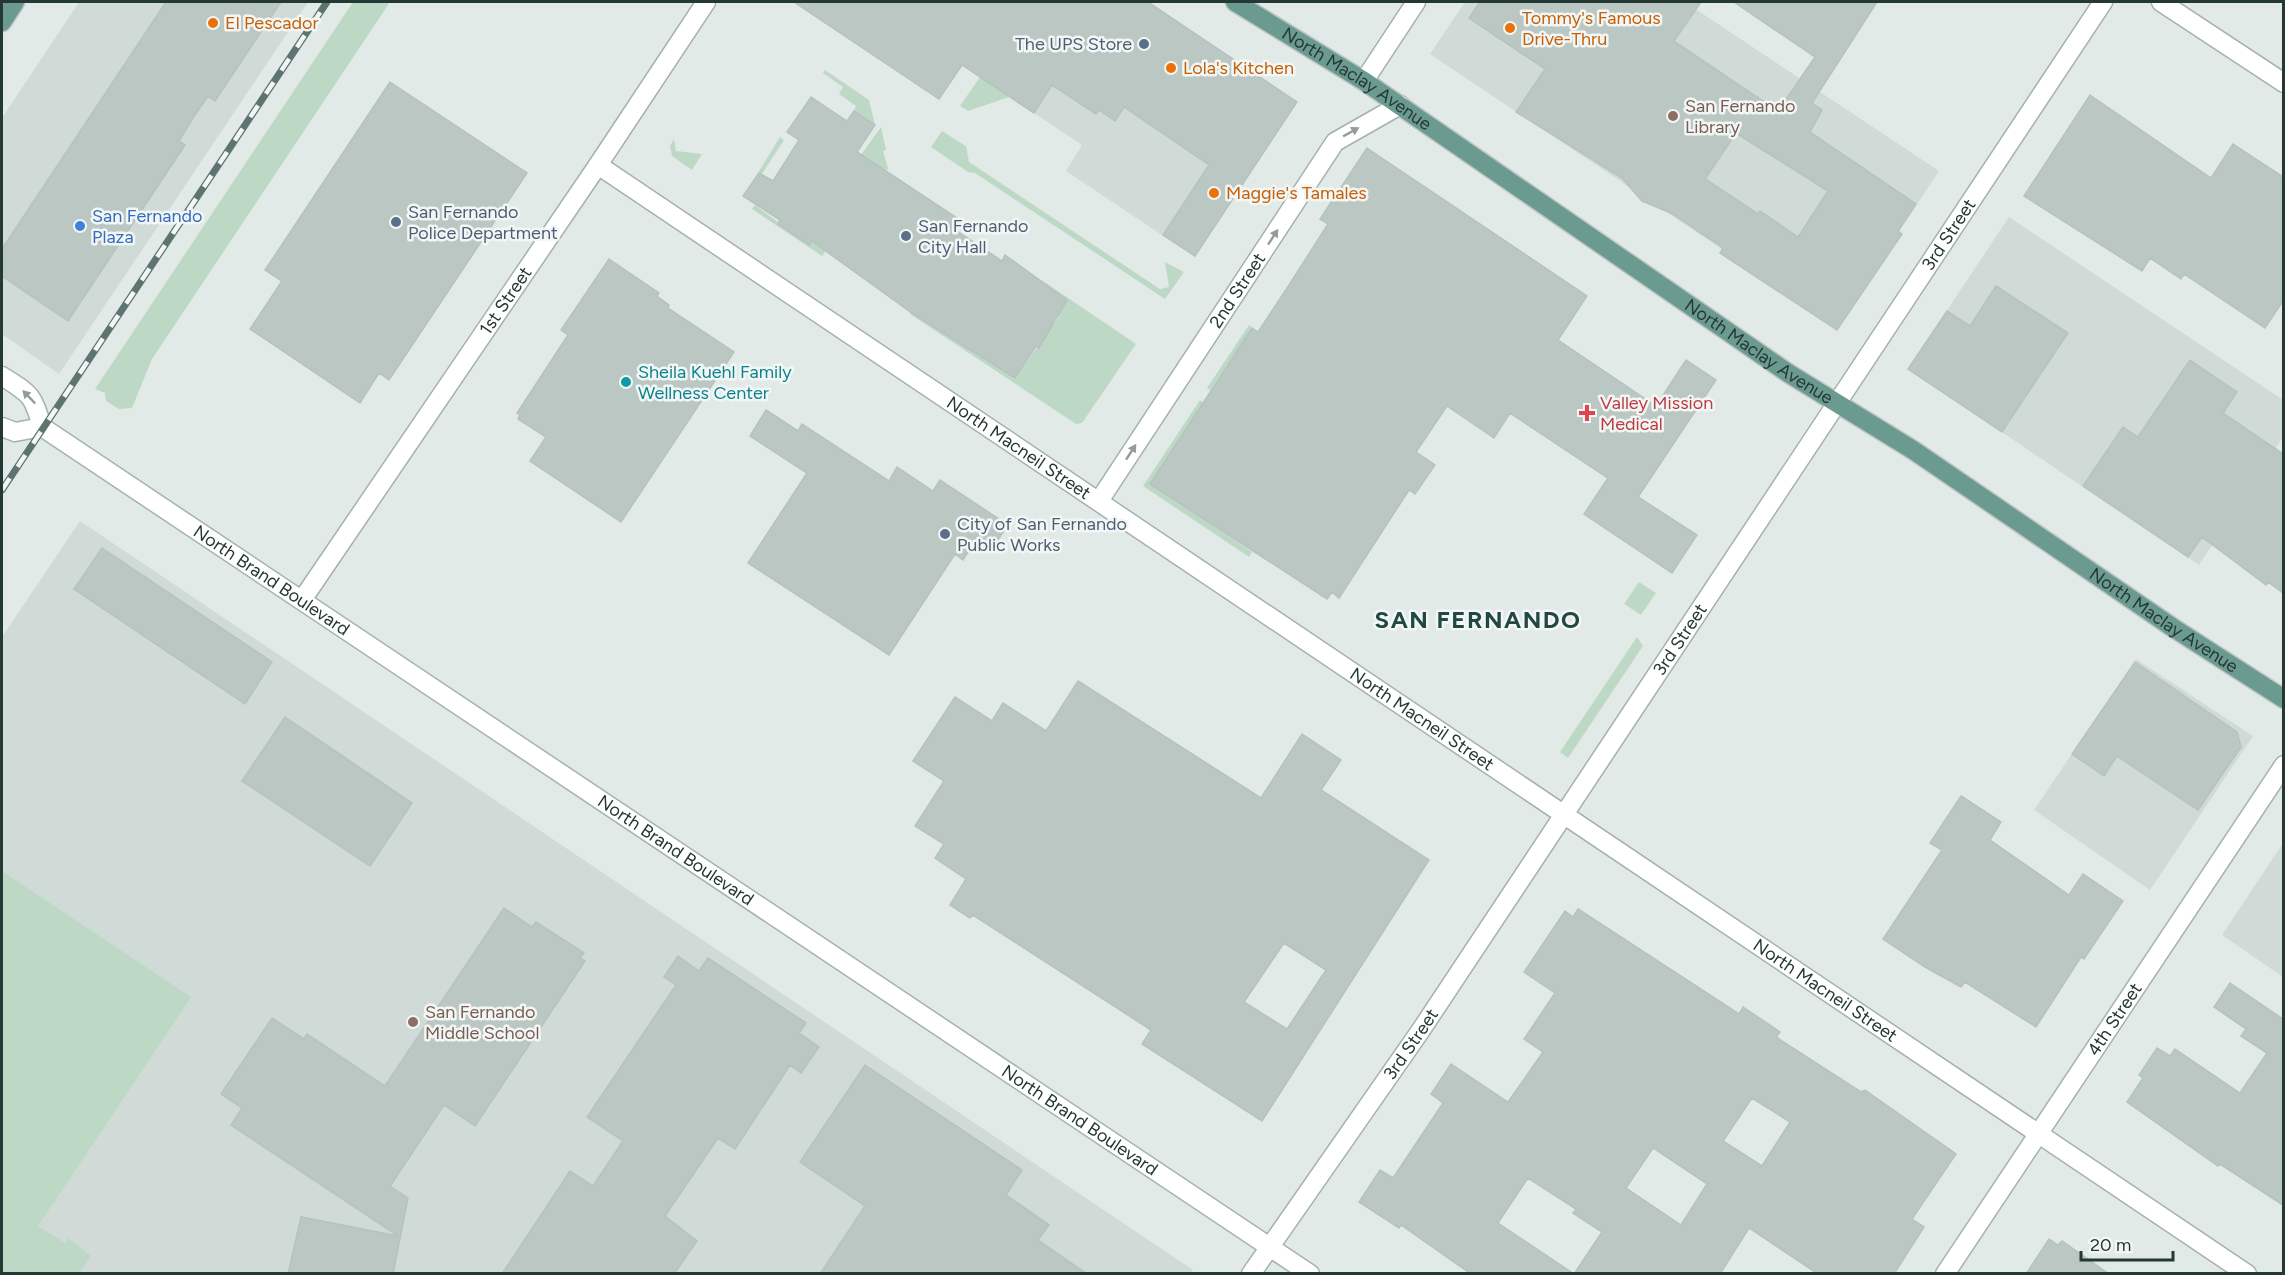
<svg xmlns="http://www.w3.org/2000/svg" width="2285" height="1275" viewBox="0 0 2285 1275" font-family="Figtree,sans-serif">
<style>
.built{fill:#d0dad6}
.green{fill:#bdd9c6}
.building{fill:#bac7c3;stroke:#b5c3be;stroke-width:1.5;fill-rule:evenodd}
.lines{fill:none;stroke-linecap:round;stroke-linejoin:round}
.street-casing{stroke:#a5b1ae;stroke-width:21}
.secondary-casing{stroke:#a2b4af;stroke-width:21}
.primary-casing{stroke:#bdc4c2;stroke-width:21}
.street{stroke:#fff;stroke-width:18}
.secondary{stroke:#fff;stroke-width:18}
.primary{stroke:#6b9a91;stroke-width:18}
.rail-casing{stroke:#5e7470;stroke-width:7}
.rail{stroke:#f2f7f5;stroke-width:4.5;stroke-dasharray:14;stroke-linecap:butt}
.oneway{fill:#929c9a}
.food-dot{fill:#e8710a;stroke:#f2f7f5;stroke-width:2}
.service-dot{fill:#5c6f8a;stroke:#f2f7f5;stroke-width:2}
.education-dot{fill:#8d6e63;stroke:#f2f7f5;stroke-width:2}
.shop-dot{fill:#3f7fe0;stroke:#f2f7f5;stroke-width:2}
.culture-dot{fill:#0f9aa8;stroke:#f2f7f5;stroke-width:2}
.health-dot{fill:#e0444e;stroke:#f2f7f5;stroke-width:2}
.labels{text-anchor:middle;dominant-baseline:central;stroke-width:5;stroke-linejoin:round;paint-order:stroke}
.food-label{font-size:18px;fill:#c56008;stroke:#f2f7f5;text-anchor:start}
.service-label{font-size:18px;fill:#4e5e75;stroke:#f2f7f5;text-anchor:start}
.street-label{font-size:18px;fill:#243934;stroke:#f2f7f5}
.education-label{font-size:18px;fill:#785e54;stroke:#f2f7f5;text-anchor:start}
.shop-label{font-size:18px;fill:#366cbe;stroke:#f2f7f5;text-anchor:start}
.culture-label{font-size:18px;fill:#0d838f;stroke:#f2f7f5;text-anchor:start}
.health-label{font-size:18px;fill:#be3a42;stroke:#f2f7f5;text-anchor:start}
.district-label{font-size:24px;font-weight:bold;letter-spacing:1.5px;fill:#224841;stroke:#f2f7f5}
</style>
<rect width="100%" height="100%" fill="#e2eae7"/>
<path class="built" d="M 79,2 L 308,2 L 59,374 L 2,334 L 2,118 Z
M 794,2 L 1147,2 L 1297,102 L 1195,257 L 1066,171 L 1082,145 L 962,65 L 939,99 Z
M 1465,2 L 1685,2 L 1939,171 L 1837,326 L 1430,54 Z
M 2009,217 L 2283,400 L 2283,437 L 2199,565 L 1908,369 Z
M 80,521 L 1193,1270 L 1190,1274 L 2,1274 L 2,637 Z
M 2136,659 L 2253,736 L 2150,890 L 2034,810 Z
M 2283,843 L 2283,977 L 2222,935 Z"/>
<path class="green" d="M 353,2 L 390,2 L 152,359 L 132,408 L 119,409 L 106,401 L 105,393 L 95,389 Z
M 825,70 L 869,100 L 875,125 L 854,111 L 856,106 L 839,94 L 843,87 L 823,73 Z
M 980,77 L 1009,97 L 968,111 L 960,106 Z
M 881,127 L 886,150 L 883,151 L 888,169 L 886,171 L 861,155 Z
M 942,131 L 966,146 L 969,162 L 1160,289 L 1169,287 L 1165,262 L 1184,272 L 1165,299 L 975,173 L 968,172 L 931,147 Z
M 780,137 L 784,140 L 762,174 L 758,173 L 751,184 Z
M 674,139 L 676,151 L 702,154 L 692,170 L 672,156 L 670,146 Z
M 755,205 L 809,245 L 812,241 L 833,240 L 822,256 L 752,209 Z
M 1043,281 L 1136,344 L 1082,423 L 1076,424 L 910,314 L 922,295 L 914,314 L 1015,378 L 1059,317 L 1041,283 Z
M 1249,325 L 1252,328 L 1210,390 L 1207,388 Z
M 1200,400 L 1206,405 L 1151,484 L 1252,552 L 1249,557 L 1143,486 Z
M 1639,582 L 1656,593 L 1641,615 L 1624,604 Z
M 1637,637 L 1643,646 L 1568,758 L 1560,752 Z
M 2,871 L 191,997 L 38,1226 L 65,1243 L 68,1238 L 91,1256 L 80,1273 L 2,1273 Z"/>
<path class="building" d="M 166,2 L 281,2 L 215,101 L 208,96 L 193,118 L 179,141 L 185,145 L 68,321 L 2,276 L 2,249 Z
M 794,2 L 1148,2 L 1297,102 L 1195,256 L 1163,235 L 1209,165 L 1124,107 L 1115,121 L 1099,110 L 1096,114 L 1052,85 L 1034,113 L 962,65 L 939,99 Z
M 1480,2 L 1701,2 L 1674,41 L 1778,111 L 1815,57 L 1734,2 L 1877,2 L 1812,103 L 1822,110 L 1810,132 L 1916,204 L 1898,231 L 1902,234 L 1837,330 L 1720,253 L 1723,248 L 1671,213 L 1642,201 L 1622,178 L 1516,112 L 1545,69 L 1469,18 ZM 1736,133 L 1828,191 L 1798,237 L 1760,211 L 1758,214 L 1705,179 Z
M 390,82 L 527,173 L 389,380 L 379,373 L 360,403 L 250,329 L 282,281 L 265,270 Z
M 2090,95 L 2211,178 L 2233,144 L 2283,177 L 2283,301 L 2265,328 L 2184,274 L 2181,279 L 2150,258 L 2142,271 L 2024,196 Z
M 811,97 L 847,121 L 854,111 L 875,125 L 857,152 L 957,218 L 951,227 L 1002,261 L 1005,255 L 1067,300 L 1039,348 L 1036,346 L 1015,378 L 913,314 L 812,241 L 809,245 L 778,224 L 780,220 L 743,196 L 759,173 L 773,181 L 799,140 L 787,132 Z
M 1367,148 L 1587,296 L 1558,340 L 1656,406 L 1686,360 L 1716,380 L 1638,497 L 1697,535 L 1672,573 L 1584,514 L 1608,478 L 1510,413 L 1494,438 L 1447,406 L 1416,452 L 1435,465 L 1415,494 L 1409,490 L 1339,598 L 1332,592 L 1327,599 L 1150,484 L 1252,328 L 1258,332 L 1289,285 L 1328,224 L 1320,219 Z
M 609,259 L 659,293 L 657,296 L 669,305 L 668,308 L 734,352 L 621,522 L 530,461 L 546,437 L 518,419 L 520,415 L 517,413 L 568,335 L 561,330 Z
M 1996,286 L 2068,333 L 2002,432 L 1908,369 L 1947,311 L 1970,326 Z
M 2190,360 L 2237,392 L 2223,413 L 2283,454 L 2283,593 L 2268,582 L 2266,585 L 2202,537 L 2188,557 L 2083,486 L 2123,427 L 2138,437 Z
M 766,410 L 798,431 L 802,424 L 889,481 L 897,467 L 933,491 L 940,480 L 1008,525 L 991,550 L 976,540 L 963,560 L 955,554 L 889,655 L 748,563 L 807,473 L 750,436 Z
M 102,548 L 272,662 L 245,704 L 74,589 Z
M 2135,662 L 2237,732 L 2241,747 L 2198,810 L 2117,756 L 2104,776 L 2072,754 Z
M 1078,681 L 1261,798 L 1302,734 L 1341,760 L 1321,790 L 1429,860 L 1262,1121 L 1142,1044 L 1151,1030 L 973,915 L 970,918 L 950,905 L 966,879 L 935,858 L 944,844 L 915,826 L 944,781 L 913,761 L 955,697 L 992,721 L 1003,703 L 1046,731 ZM 1284,943 L 1326,970 L 1287,1029 L 1244,1002 Z
M 285,717 L 412,803 L 370,866 L 242,781 Z
M 1961,796 L 2001,822 L 1990,840 L 2069,895 L 2083,874 L 2123,901 L 2084,959 L 2081,957 L 2036,1027 L 1965,982 L 1961,987 L 1925,967 L 1883,939 L 1942,850 L 1930,843 Z
M 504,908 L 532,927 L 536,922 L 584,953 L 580,958 L 585,961 L 475,1126 L 444,1105 L 390,1186 L 408,1198 L 393,1274 L 288,1274 L 301,1217 L 398,1236 L 231,1125 L 242,1108 L 221,1094 L 272,1018 L 304,1039 L 307,1034 L 385,1086 Z
M 1578,909 L 1739,1014 L 1743,1007 L 1780,1032 L 1776,1037 L 1861,1092 L 1865,1090 L 1956,1154 L 1912,1219 L 1924,1227 L 1894,1274 L 1818,1274 L 1749,1228 L 1720,1274 L 1574,1274 L 1602,1232 L 1573,1213 L 1576,1209 L 1528,1178 L 1498,1223 L 1574,1274 L 1471,1274 L 1401,1225 L 1399,1228 L 1359,1202 L 1380,1170 L 1393,1178 L 1443,1103 L 1431,1094 L 1451,1064 L 1508,1102 L 1543,1052 L 1524,1039 L 1555,993 L 1524,972 L 1565,911 L 1573,917 ZM 1752,1098 L 1790,1122 L 1762,1166 L 1723,1141 ZM 1653,1148 L 1707,1184 L 1681,1225 L 1626,1188 Z
M 678,956 L 699,971 L 708,958 L 806,1023 L 799,1033 L 819,1047 L 801,1073 L 790,1065 L 735,1149 L 718,1138 L 665,1216 L 697,1241 L 674,1274 L 502,1274 L 570,1171 L 593,1186 L 623,1141 L 587,1117 L 676,985 L 664,977 Z
M 2230,983 L 2283,1019 L 2283,1205 L 2220,1164 L 2218,1166 L 2127,1102 L 2143,1078 L 2139,1075 L 2157,1048 L 2170,1056 L 2175,1049 L 2240,1093 L 2267,1053 L 2241,1036 L 2246,1029 L 2214,1007 Z
M 865,1065 L 1022,1170 L 1006,1195 L 1049,1225 L 1038,1240 L 1087,1274 L 820,1274 L 865,1206 L 800,1162 Z
M 2049,1239 L 2058,1245 L 2062,1241 L 2109,1274 L 2026,1274 Z"/>
<g class="lines">
<g class="street-casing">
<g id="street">
<path d="M 2161,2 L 2284,83"/>
<path d="M 1364,81 L 1416,2"/>
<path id="s1" d="M 598,165 L 2247,1274"/>
<path id="s2" d="M 1099,501 L 1335,142 L 1400,105"/>
<path id="s3" d="M 302,600 L 598,165 L 706,2"/>
<path id="s4" d="M 1251,1274 L 1421,1030 L 2103,2"/>
</g>
</g>
<g class="secondary-casing">
<g id="secondary">
<path d="M 2,376 C 30,394 33,394 42,427"/>
<path d="M 2,427 L 15,432 L 42,427"/>
<path id="s5" d="M 42,427 L 1310,1274"/>
<path id="s6" d="M 1945,1274 L 2284,765"/>
</g>
</g>
<g class="primary-casing">
<g id="primary">
<path id="s7" d="M 1235,2 L 1364,81 L 1788,373 L 1913,450 L 2172,627 L 2284,699"/>
<path d="M 2,22 L 15,2"/>
</g>
</g>
<use href="#street" class="street"/>
<use href="#secondary" class="secondary"/>
<use href="#primary" class="primary"/>
<g class="rail-casing">
<path id="rail" d="M 2,490 L 327,2"/>
</g>
<use href="#rail" class="rail"/>
</g>
<defs><path id="oneway-solid" d="M-6-.8H1V-3.2L6.5 0L1 3.2V.8H-6Z" transform="scale(1.5)"/></defs>
<g class="oneway">
<use href="#oneway-solid" transform="translate(1351 132) rotate(-29)"/>
<use href="#oneway-solid" transform="translate(1273 237) rotate(-57)"/>
<use href="#oneway-solid" transform="translate(29 397) rotate(-134)"/>
<use href="#oneway-solid" transform="translate(1131 452) rotate(-57)"/>
</g>
<g class="food-dot">
<circle cx="213" cy="23" r="6"/>
<circle cx="1510" cy="28" r="6"/>
<circle cx="1171" cy="68" r="6"/>
<circle cx="1214" cy="193" r="6"/>
</g>
<g class="service-dot">
<circle cx="1144" cy="44" r="6"/>
<circle cx="396" cy="222" r="6"/>
<circle cx="906" cy="236" r="6"/>
<circle cx="945" cy="534" r="6"/>
</g>
<g class="education-dot">
<circle cx="1673" cy="116" r="6"/>
<circle cx="413" cy="1022" r="6"/>
</g>
<circle class="shop-dot" cx="80" cy="226" r="6"/>
<circle class="culture-dot" cx="626" cy="382" r="6"/>
<path class="health-dot" d="M1584 404h6v6h6v6h-6v6h-6v-6h-6v-6h6z"/>
<g class="labels">
<g class="food-label">
<text x="1522" y="18">Tommy's Famous<tspan x="1522" dy="21">Drive-Thru</tspan></text>
<text x="225" y="23">El Pescador</text>
<text x="1183" y="68">Lola's Kitchen</text>
<text x="1226" y="193">Maggie's Tamales</text>
</g>
<g class="service-label">
<text x="1132" y="44" text-anchor="end">The UPS Store</text>
<text x="408" y="212">San Fernando<tspan x="408" dy="21">Police Department</tspan></text>
<text x="918" y="226">San Fernando<tspan x="918" dy="21">City Hall</tspan></text>
<text x="957" y="524">City of San Fernando<tspan x="957" dy="21">Public Works</tspan></text>
</g>
<g class="street-label">
<text stroke="none"><textPath href="#s7" startOffset="144">North Maclay Avenue</textPath></text>
<text stroke="none"><textPath href="#s4" startOffset="1252">3rd Street</textPath></text>
<text stroke="none"><textPath href="#s2" startOffset="252">2nd Street</textPath></text>
<text stroke="none"><textPath href="#s3" startOffset="362">1st Street</textPath></text>
<text stroke="none"><textPath href="#s7" startOffset="630">North Maclay Avenue</textPath></text>
<text stroke="none"><textPath href="#s1" startOffset="507">North Macneil Street</textPath></text>
<text stroke="none"><textPath href="#s5" startOffset="276">North Brand Boulevard</textPath></text>
<text stroke="none"><textPath href="#s7" startOffset="1116">North Maclay Avenue</textPath></text>
<text stroke="none"><textPath href="#s4" startOffset="766">3rd Street</textPath></text>
<text stroke="none"><textPath href="#s1" startOffset="993">North Macneil Street</textPath></text>
<text stroke="none"><textPath href="#s5" startOffset="762">North Brand Boulevard</textPath></text>
<text stroke="none"><textPath href="#s1" startOffset="1479">North Macneil Street</textPath></text>
<text stroke="none"><textPath href="#s6" startOffset="306">4th Street</textPath></text>
<text stroke="none"><textPath href="#s4" startOffset="280">3rd Street</textPath></text>
<text stroke="none"><textPath href="#s5" startOffset="1248">North Brand Boulevard</textPath></text>
</g>
<g class="education-label">
<text x="1685" y="106">San Fernando<tspan x="1685" dy="21">Library</tspan></text>
<text x="425" y="1012">San Fernando<tspan x="425" dy="21">Middle School</tspan></text>
</g>
<g class="shop-label">
<text x="92" y="216">San Fernando<tspan x="92" dy="21">Plaza</tspan></text>
</g>
<g class="culture-label">
<text x="638" y="372">Sheila Kuehl Family<tspan x="638" dy="21">Wellness Center</tspan></text>
</g>
<g class="health-label">
<text x="1600" y="403">Valley Mission<tspan x="1600" dy="21">Medical</tspan></text>
</g>
<g class="district-label">
<text x="1478" y="619">SAN FERNANDO</text>
</g>
</g>
<rect width="2285" height="1275" fill="none" stroke="#243934" stroke-width="6"/>
<path d="M2081 1251v9h92v-9" fill="none" stroke="#243934" stroke-width="3"/>
<text x="2090" y="1251" font-size="18" fill="#243934" stroke="#f2f7f5" stroke-width="4.5" paint-order="stroke">20 m</text>
</svg>
